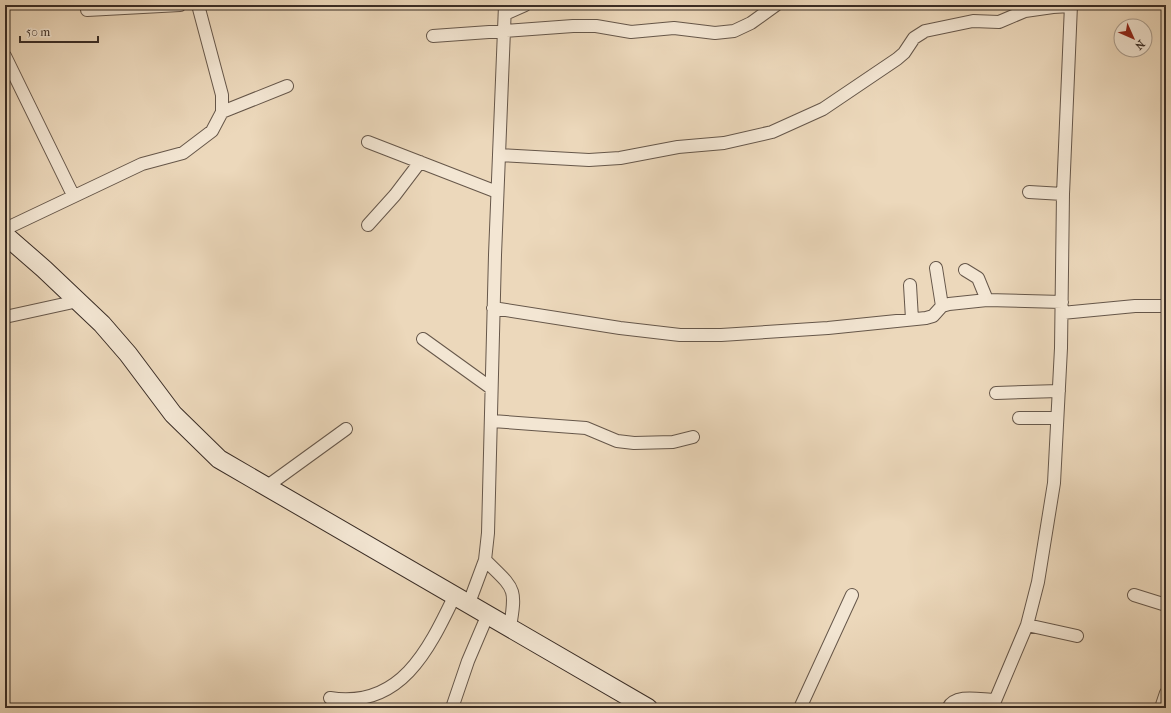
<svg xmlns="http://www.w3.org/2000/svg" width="1171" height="713" viewBox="0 0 1171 713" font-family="'IM FELL French Canon',serif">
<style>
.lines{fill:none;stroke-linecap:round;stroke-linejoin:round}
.street-casing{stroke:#66574a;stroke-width:14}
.secondary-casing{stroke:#392c25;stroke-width:20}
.street{stroke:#f3e6d3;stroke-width:12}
.secondary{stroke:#f3e6d3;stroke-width:18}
</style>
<rect width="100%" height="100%" fill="#ecd8bb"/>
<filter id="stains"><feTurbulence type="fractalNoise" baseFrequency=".005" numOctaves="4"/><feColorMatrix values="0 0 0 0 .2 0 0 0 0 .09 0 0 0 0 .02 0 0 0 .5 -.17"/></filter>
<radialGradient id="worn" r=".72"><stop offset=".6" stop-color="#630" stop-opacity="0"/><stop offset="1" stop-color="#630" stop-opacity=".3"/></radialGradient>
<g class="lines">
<g class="street-casing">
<path id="street" d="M 87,10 L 180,5
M 505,14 L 525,5
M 433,36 L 573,26 L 596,26 L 631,32 L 674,28 L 715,33 L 734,31 L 751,23 L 776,5
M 5,56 L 73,195
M 222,112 L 287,86
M 368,142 L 497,192
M 499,155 L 589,160 L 620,158 L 678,147 L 724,143 L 772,132 L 823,109 L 897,59 L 904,53 L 914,38 L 925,31 L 973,21 L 999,22 L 1025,11 L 1053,7 L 1071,6
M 1029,192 L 1063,194
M 368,225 L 395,195 L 420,162
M 5,229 L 142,164 L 183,153 L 212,131 L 222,112 L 222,95 L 198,5
M 936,268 L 942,306
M 965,270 L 978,278 L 987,300
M 910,285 L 912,319
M 493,308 L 620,328 L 680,335 L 721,335 L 828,328 L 926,318 L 933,316 L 942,306 L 949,304 L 987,300 L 1062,302
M 1062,313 L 1135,306 L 1166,306
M 5,317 L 78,301
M 423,339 L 491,388
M 996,393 L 1059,391
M 1019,418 L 1057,418
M 492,421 L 586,428 L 617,441 L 634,443 L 673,442 L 693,437
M 266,487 L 346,429
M 485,560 C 514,589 517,586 510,627
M 1134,595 L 1166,605
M 469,603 L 485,560 L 488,533 L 495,255 L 505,5
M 1027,625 L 1077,636
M 330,698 C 401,709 429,649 455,595
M 452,708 L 468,661 L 488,614
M 800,708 L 852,595
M 948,708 C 956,693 981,700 995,700
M 992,708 L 1027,625 L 1038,582 L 1054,483 L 1061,348 L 1063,194 L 1071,5
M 1161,708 L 1166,693"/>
</g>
<g class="secondary-casing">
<path id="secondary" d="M 5,235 L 44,269 L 102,324 L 128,354 L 173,414 L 219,459 L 648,708"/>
</g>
<use href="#street" class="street"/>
<use href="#secondary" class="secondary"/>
</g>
<rect width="1171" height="713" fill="none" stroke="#ecd8bb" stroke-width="20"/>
<rect x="6" y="6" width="1159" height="701" fill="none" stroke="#392c25" stroke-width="2"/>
<rect x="10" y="10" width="1151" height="693" fill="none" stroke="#392c25"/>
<g transform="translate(1133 38) rotate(135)"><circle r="19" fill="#f3e6d3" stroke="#a99c8d"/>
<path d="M0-3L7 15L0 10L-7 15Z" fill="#8f2418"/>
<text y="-6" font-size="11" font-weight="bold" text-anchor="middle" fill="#392c25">N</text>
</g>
<path d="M20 36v6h78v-6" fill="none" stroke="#392c25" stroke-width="2"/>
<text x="26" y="36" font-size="12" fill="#392c25" stroke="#f3e6d3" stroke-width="3" paint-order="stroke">50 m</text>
<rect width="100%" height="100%" filter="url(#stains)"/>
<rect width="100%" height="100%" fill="url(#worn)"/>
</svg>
